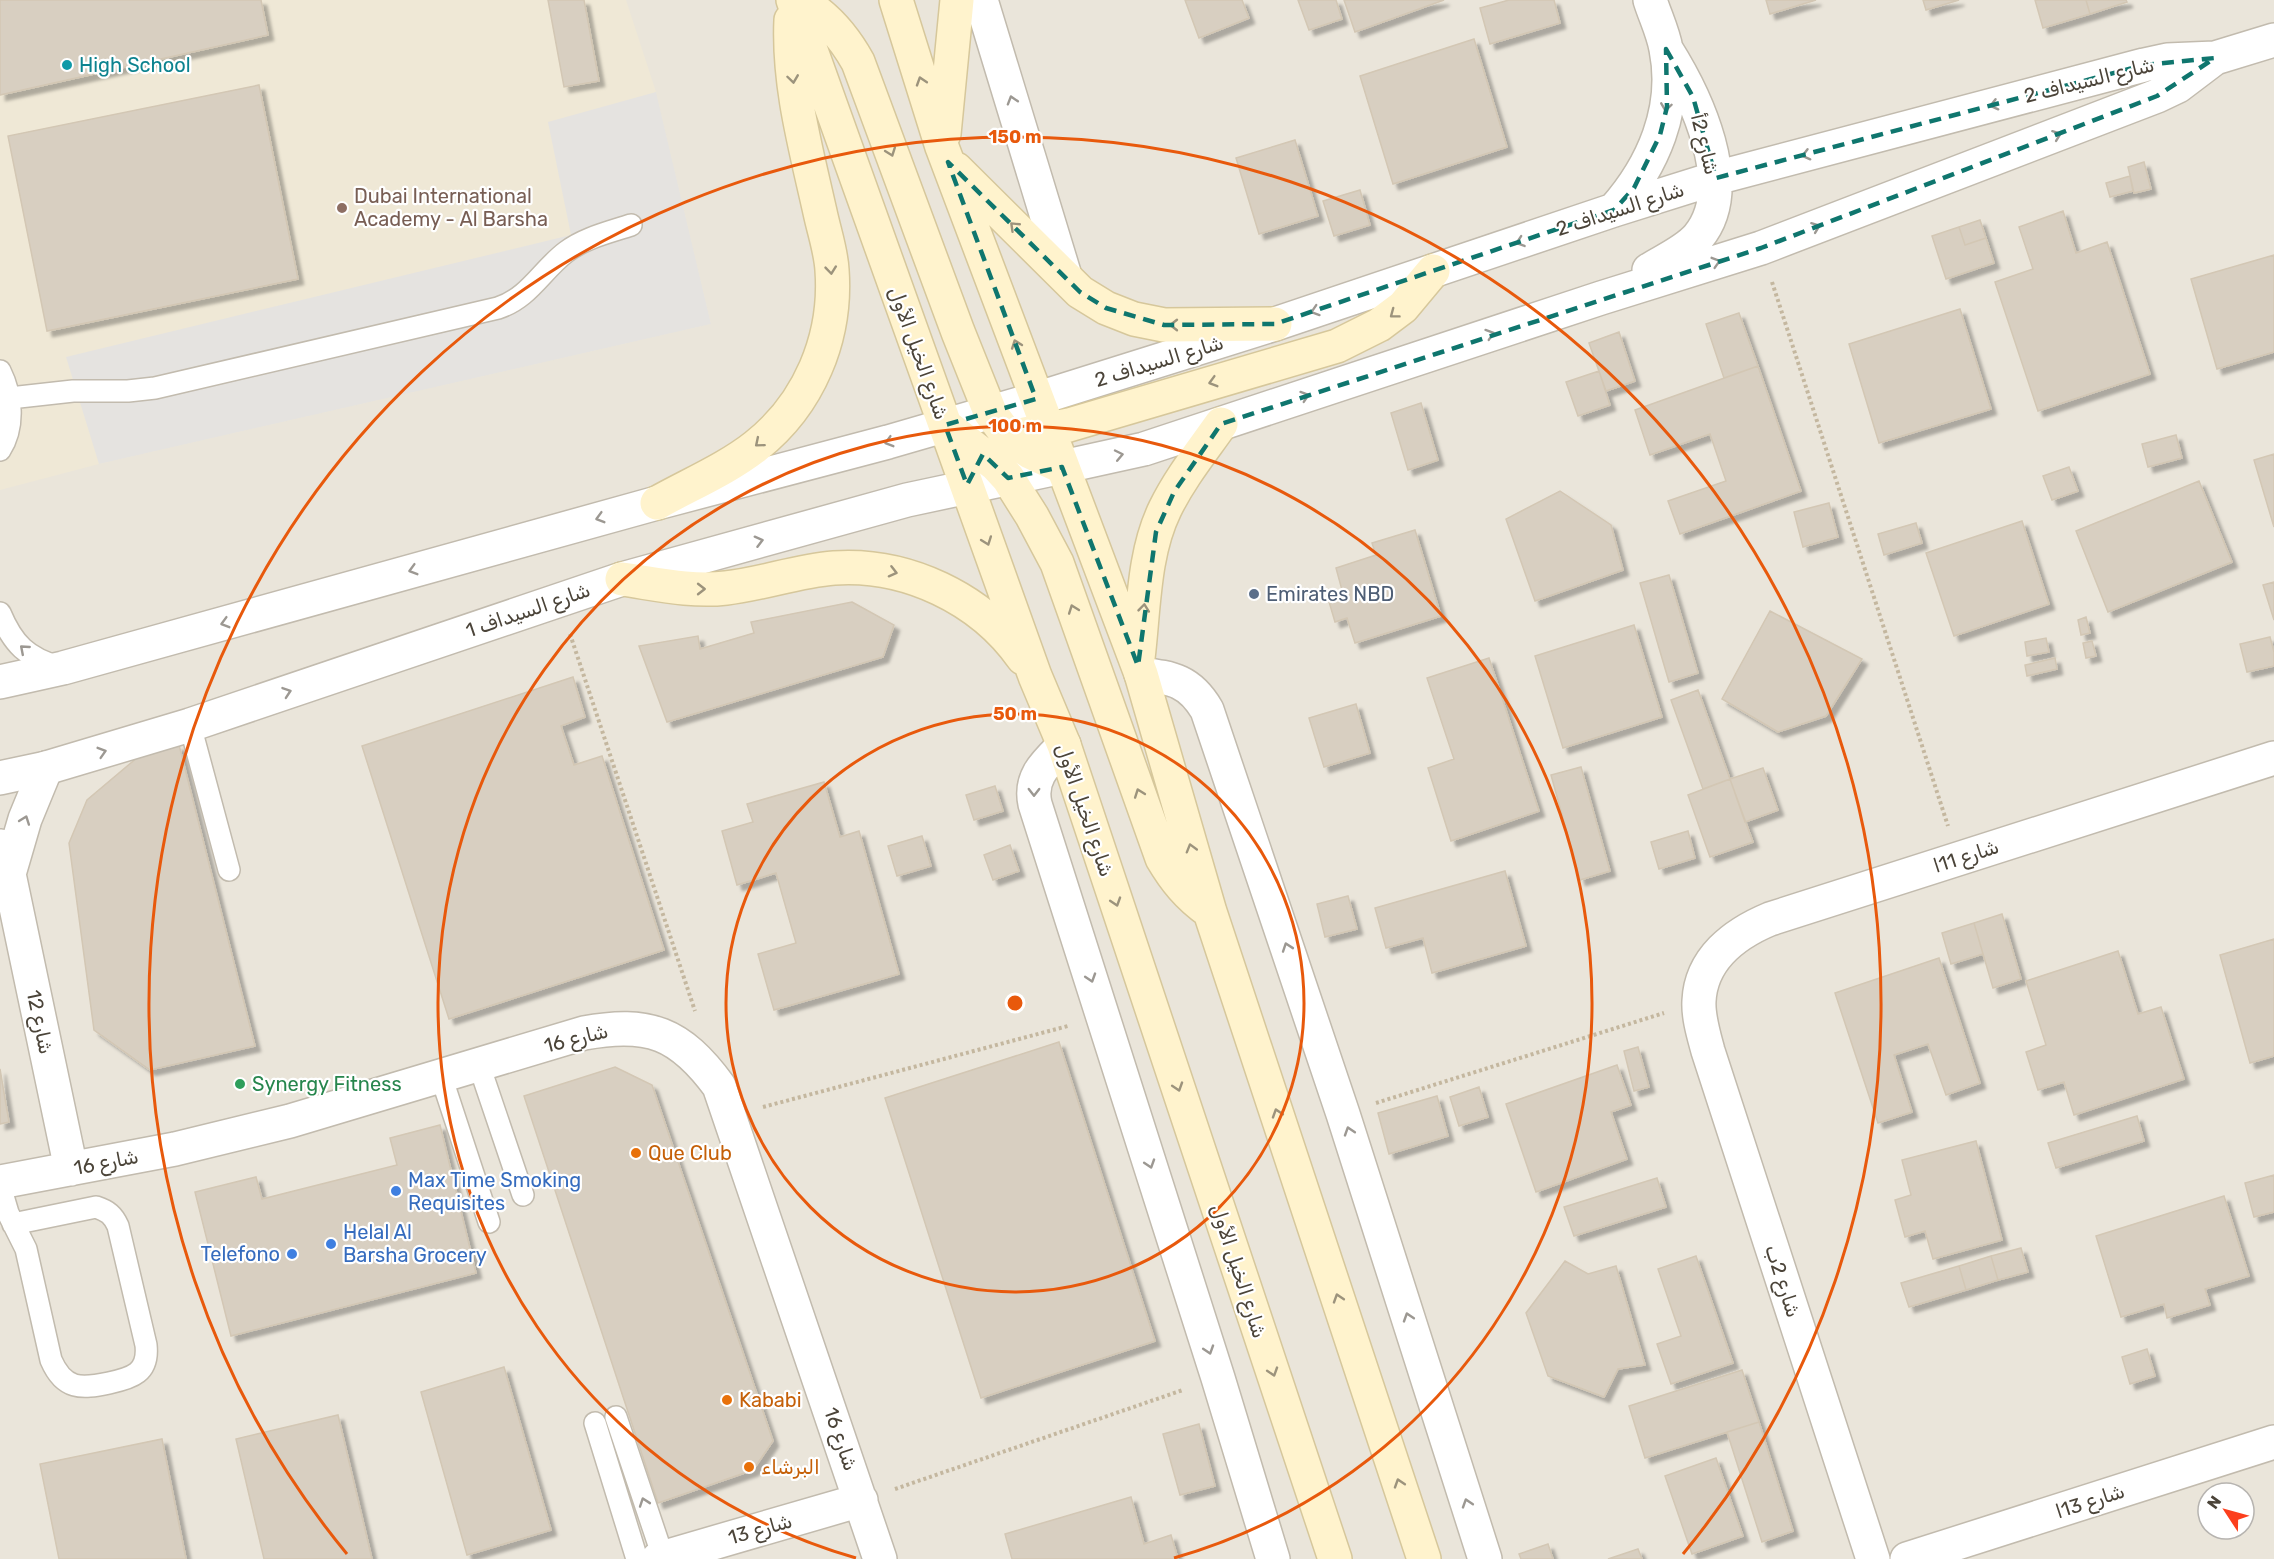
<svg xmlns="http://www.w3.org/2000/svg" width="2274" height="1559" viewBox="0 0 2274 1559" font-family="Rubik,'Noto Sans Arabic',sans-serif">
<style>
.residential{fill:#eae5da;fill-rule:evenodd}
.education{fill:#efe8d6}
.parking{fill:#e5e3e0}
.building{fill:#d8cfc1;stroke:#d3c7b4;stroke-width:1.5;filter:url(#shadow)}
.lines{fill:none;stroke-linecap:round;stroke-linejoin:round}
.service-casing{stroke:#c2bbae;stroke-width:24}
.minor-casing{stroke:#c2bbae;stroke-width:36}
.tertiary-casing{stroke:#c2bbae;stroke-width:36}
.secondary-casing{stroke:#d6c79b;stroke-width:36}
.path{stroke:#c4b79f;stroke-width:4;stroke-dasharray:3 3;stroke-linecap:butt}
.service{stroke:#fff;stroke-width:21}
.minor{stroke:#fff;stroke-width:33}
.tertiary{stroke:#fff;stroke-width:33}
.secondary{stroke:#fff3cd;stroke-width:33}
.oneway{stroke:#9c937c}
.oneway2{stroke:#9c9892}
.marked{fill:none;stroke:#0f766e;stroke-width:4.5;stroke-dasharray:12 8;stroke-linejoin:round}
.ring{fill:none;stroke:#e8590c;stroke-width:3}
.culture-dot{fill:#0f9aa8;stroke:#fff;stroke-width:2}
.education-dot{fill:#8d6e63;stroke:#fff;stroke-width:2}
.service-dot{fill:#5c6f8a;stroke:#fff;stroke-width:2}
.leisure-dot{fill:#2e9e5b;stroke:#fff;stroke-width:2}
.food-dot{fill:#e8710a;stroke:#fff;stroke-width:2}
.shop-dot{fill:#3f7fe0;stroke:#fff;stroke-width:2}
.labels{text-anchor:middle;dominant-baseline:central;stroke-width:4.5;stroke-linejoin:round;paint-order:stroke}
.culture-label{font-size:20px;fill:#0d838f;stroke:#fff;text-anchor:start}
.street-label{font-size:20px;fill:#4b4439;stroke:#fff}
.education-label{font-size:20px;fill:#785e54;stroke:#fff;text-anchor:start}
.service-label{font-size:20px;fill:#4e5e75;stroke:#fff;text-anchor:start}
.leisure-label{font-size:20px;fill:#27864d;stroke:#fff;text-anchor:start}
.food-label{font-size:20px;fill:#c56008;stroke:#fff;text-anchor:start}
.shop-label{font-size:20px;fill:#366cbe;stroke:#fff;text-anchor:start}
.centre{fill:#e8590c;stroke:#fff;stroke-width:3}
.ring-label{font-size:18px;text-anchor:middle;font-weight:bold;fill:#e8590c;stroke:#fff;stroke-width:4.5;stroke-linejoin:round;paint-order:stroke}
</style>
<defs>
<filter id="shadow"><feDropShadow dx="5.5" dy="5.5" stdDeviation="1.5" flood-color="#0004"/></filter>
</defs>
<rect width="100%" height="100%" fill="#f6f3ec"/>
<path class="residential" d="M 0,0 L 2274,0 L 2274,1559 L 0,1559 ZM 2208,1493 L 2244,1493 L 2244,1529 L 2208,1529 Z"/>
<path class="education" d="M 0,0 L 626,0 L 656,92 L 711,324 L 99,464 L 0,490 Z"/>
<path class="parking" d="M 656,92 L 711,324 L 99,464 L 66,357 L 571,235 L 548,122 Z"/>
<path class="building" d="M 0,0 L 261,0 L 268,35 L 0,95 Z
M 548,0 L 584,0 L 599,81 L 564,87 Z
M 1185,0 L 1242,0 L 1249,18 L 1199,38 Z
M 1298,0 L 1336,0 L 1342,19 L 1309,30 Z
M 1344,0 L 1444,0 L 1355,32 Z
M 1509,0 L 1554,0 L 1560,23 L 1490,44 L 1480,8 Z
M 1766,0 L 1816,0 L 1770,14 Z
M 1923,0 L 1959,0 L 1926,10 Z
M 2035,0 L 2086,0 L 2090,14 L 2043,28 Z
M 2086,0 L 2126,0 L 2127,2 L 2090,14 Z
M 1474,39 L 1507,147 L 1393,184 L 1360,76 Z
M 259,85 L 298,279 L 47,331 L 8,136 Z
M 1295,140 L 1318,216 L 1259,234 L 1236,158 Z
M 2144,162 L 2151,189 L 2134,193 L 2128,167 Z
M 2130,176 L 2133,191 L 2110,197 L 2106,183 Z
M 1360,190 L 1370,225 L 1334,236 L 1323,201 Z
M 2063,211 L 2076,253 L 2107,242 L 2150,374 L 2038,411 L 1995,282 L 2033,269 L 2019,227 Z
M 1980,220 L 1986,238 L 1965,245 L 1959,227 Z
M 1959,227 L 1965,245 L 1986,238 L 1994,263 L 1946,279 L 1932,236 Z
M 2274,255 L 2274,352 L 2217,369 L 2191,279 Z
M 1960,309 L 1991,409 L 1879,443 L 1849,344 Z
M 1739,313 L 1758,366 L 1724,378 L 1706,324 Z
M 1619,332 L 1635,381 L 1606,391 L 1589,343 Z
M 1758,366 L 1801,491 L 1680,534 L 1668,501 L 1726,481 L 1710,434 L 1650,455 L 1635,410 Z
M 1599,371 L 1610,405 L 1578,416 L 1566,382 Z
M 1421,403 L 1438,460 L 1408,470 L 1391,413 Z
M 2176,435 L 2182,458 L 2148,467 L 2142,444 Z
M 2274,454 L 2274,527 L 2254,460 Z
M 2069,467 L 2078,491 L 2052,500 L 2043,476 Z
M 2199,481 L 2232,562 L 2108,612 L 2076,531 Z
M 1560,491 L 1611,525 L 1623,570 L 1535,601 L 1506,519 Z
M 1829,503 L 1838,537 L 1803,547 L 1794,512 Z
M 2022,521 L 2049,604 L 1954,636 L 1926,553 Z
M 1916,523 L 1922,543 L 1884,555 L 1878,534 Z
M 1415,530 L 1441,616 L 1355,643 L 1347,618 L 1335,622 L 1327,595 L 1342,590 L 1336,568 L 1376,555 L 1372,543 Z
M 1669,575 L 1698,673 L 1669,682 L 1640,583 Z
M 2274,582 L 2274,620 L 2263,585 Z
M 852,602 L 894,625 L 883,657 L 667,722 L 639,646 L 698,636 L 700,649 L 754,633 L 751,622 Z
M 1770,611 L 1862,659 L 1826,716 L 1778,732 L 1722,699 Z
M 2086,617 L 2090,633 L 2081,635 L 2078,620 Z
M 1634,625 L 1662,717 L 1563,748 L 1535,656 Z
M 2270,637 L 2274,652 L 2274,666 L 2247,672 L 2240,644 Z
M 2046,638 L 2049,652 L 2027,656 L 2025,642 Z
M 2092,641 L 2096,656 L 2086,658 L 2083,643 Z
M 1489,658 L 1539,811 L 1451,841 L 1428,768 L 1454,759 L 1427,678 Z
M 2055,658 L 2057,669 L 2027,676 L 2025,665 Z
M 573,677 L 585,717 L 561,726 L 574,765 L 602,756 L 664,950 L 449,1019 L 362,746 Z
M 1698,690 L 1730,779 L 1703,789 L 1671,700 Z
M 1356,704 L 1370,753 L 1324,767 L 1309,718 Z
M 179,745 L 255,1046 L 150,1070 L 94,1030 L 69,843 L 87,800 L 138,757 Z
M 1581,767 L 1610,871 L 1580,880 L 1551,775 Z
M 1763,768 L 1778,810 L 1745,822 L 1730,779 Z
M 1730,779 L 1753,842 L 1710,857 L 1688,795 Z
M 824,782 L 840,837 L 859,831 L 899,974 L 774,1010 L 758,954 L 796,943 L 776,873 L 737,885 L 722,831 L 753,822 L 747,804 Z
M 995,786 L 1003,811 L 974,820 L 966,795 Z
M 1688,831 L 1695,858 L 1659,869 L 1651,842 Z
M 922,836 L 931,866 L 897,876 L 888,846 Z
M 1010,845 L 1019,871 L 993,880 L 984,855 Z
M 1505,871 L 1526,946 L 1432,973 L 1423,938 L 1386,948 L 1375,908 Z
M 1348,896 L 1357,929 L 1325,937 L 1317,904 Z
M 2002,914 L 2021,979 L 1993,988 L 1974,923 Z
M 1974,923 L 1983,954 L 1951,964 L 1942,933 Z
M 2274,939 L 2274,1056 L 2250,1063 L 2220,955 Z
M 2118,951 L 2138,1014 L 2161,1007 L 2184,1079 L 2074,1115 L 2064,1082 L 2038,1090 L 2026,1052 L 2046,1045 L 2026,981 Z
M 1939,958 L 1980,1083 L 1946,1095 L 1928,1044 L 1894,1055 L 1912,1112 L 1878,1123 L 1835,993 Z
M 1059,1042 L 1155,1341 L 981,1398 L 885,1098 Z
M 1638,1047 L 1649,1087 L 1634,1091 L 1624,1051 Z
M 1617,1065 L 1631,1105 L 1611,1112 L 1627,1159 L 1536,1192 L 1506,1104 Z
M 615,1067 L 652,1085 L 773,1441 L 753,1470 L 658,1503 L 524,1096 Z
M 0,1069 L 9,1122 L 0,1124 Z
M 1479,1087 L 1488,1117 L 1459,1126 L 1450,1097 Z
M 1437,1096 L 1448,1136 L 1389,1154 L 1378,1113 Z
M 2137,1116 L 2144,1141 L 2056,1168 L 2048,1143 Z
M 440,1125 L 476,1273 L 231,1336 L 195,1192 L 256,1177 L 262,1199 L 397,1165 L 390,1138 Z
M 1976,1141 L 2002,1240 L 1933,1259 L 1925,1231 L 1905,1237 L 1895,1200 L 1911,1195 L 1902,1160 Z
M 2274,1175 L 2274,1212 L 2254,1217 L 2245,1183 Z
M 1657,1178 L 1666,1207 L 1574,1236 L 1564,1207 Z
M 2224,1196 L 2249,1276 L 2205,1289 L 2210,1305 L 2167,1318 L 2164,1304 L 2121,1317 L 2096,1236 Z
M 2021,1248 L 2028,1272 L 1998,1280 L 1991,1256 Z
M 1696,1256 L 1733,1363 L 1671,1384 L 1657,1344 L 1681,1336 L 1658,1269 Z
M 1991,1256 L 1998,1280 L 1966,1290 L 1959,1266 Z
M 1565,1261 L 1588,1274 L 1616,1266 L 1645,1365 L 1618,1369 L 1604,1397 L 1548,1376 L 1526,1313 Z
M 1959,1266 L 1966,1290 L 1909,1307 L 1901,1283 Z
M 2147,1349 L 2155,1376 L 2130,1384 L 2122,1357 Z
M 504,1367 L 551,1530 L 467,1555 L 421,1392 Z
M 1742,1370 L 1759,1422 L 1645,1458 L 1629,1406 Z
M 338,1415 L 372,1559 L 264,1559 L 236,1439 Z
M 1759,1422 L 1793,1531 L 1762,1542 L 1727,1432 Z
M 1199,1424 L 1215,1486 L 1180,1495 L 1163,1434 Z
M 162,1439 L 186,1559 L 59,1559 L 40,1464 Z
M 1716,1458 L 1743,1536 L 1692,1554 L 1665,1476 Z
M 1131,1497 L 1144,1544 L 1171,1535 L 1178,1559 L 1012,1559 L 1005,1534 Z
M 1548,1544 L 1553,1559 L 1521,1559 L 1519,1554 Z
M 1638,1549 L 1642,1559 L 1608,1559 Z"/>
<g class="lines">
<g class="service-casing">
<path id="service" d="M 0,371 C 12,395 15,427 0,450
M 10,398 L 73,391 L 128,391 L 155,388 L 498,308 C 529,298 542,270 566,252 C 584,238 610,232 631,225
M 0,613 C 13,644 27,658 59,667
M 190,725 L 229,870
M 479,1065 L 523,1195
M 441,1076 L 489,1222
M 0,1186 L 8,1213 L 26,1249 L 51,1360 C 64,1390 81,1389 109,1383 C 132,1378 149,1373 146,1345 L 118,1226 C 113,1215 108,1211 96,1207 L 13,1224
M 616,1417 L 663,1557
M 595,1423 L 637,1559"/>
</g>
<g class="minor-casing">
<path id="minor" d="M 981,0 L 1065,276
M 1614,210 C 1653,166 1678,109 1666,49 C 1663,32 1655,16 1650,0
M 1649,270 C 1665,260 1686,251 1698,237 C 1740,187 1695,95 1666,49
M 1036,399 L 1275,324 L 1614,210 L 1716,178 L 2144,65 L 2167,60 L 2215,58 L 2274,40
M 1062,467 L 1144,449 L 1601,298 L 1761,248 L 2157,96 L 2178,86 L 2215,58
M 1141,674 C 1173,678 1190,681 1207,710 L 1343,1114 L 1485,1559
M 1064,745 C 1046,763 1029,777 1035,804 L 1218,1378 L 1273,1559
M 0,846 L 9,874 L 71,1169
M 9,874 L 25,819 L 46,768
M 0,1182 L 175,1149 L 290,1121 L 584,1033 C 649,1021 680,1033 719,1086 L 880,1559
M 658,1559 L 861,1500
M 1873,1559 L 1708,1051 C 1704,1036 1698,1017 1699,1001 C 1701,959 1734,934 1770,919 L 2274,758
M 1907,1559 L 2274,1442"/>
</g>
<g class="tertiary-casing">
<path id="tertiary" d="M 0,682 L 63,668 L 657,503 L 888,442 L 1036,399
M 0,778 L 46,768 L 190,725 L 622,579 L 907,500 L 1062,467"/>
</g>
<g class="secondary-casing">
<path id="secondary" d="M 793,0 L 1035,676 L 1064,745 L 1335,1559
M 798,0 C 825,14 843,35 858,62 L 958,332 L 990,412 L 1009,438 L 1030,452 L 1062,467
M 896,0 L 942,147 L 1141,674 L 1210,912 L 1424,1559
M 944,134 L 957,0
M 956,169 L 1080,292 L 1106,308 L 1134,319 L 1164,325 L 1275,324
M 945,425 L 996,465 L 1008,478 L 1032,516 L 1057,563 L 1162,858 C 1175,880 1188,896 1209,911
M 1025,434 L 1069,425 L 1337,346 L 1379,325 L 1403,307 L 1433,271
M 657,503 C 689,485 727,469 756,446 C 809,404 837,338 832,270 C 831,251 824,231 820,212 C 806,149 788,85 791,20
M 622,579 C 657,584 691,592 726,588 C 762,584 797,571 834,568 C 906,563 981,598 1023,658
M 1138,658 C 1144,609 1143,554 1165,509 C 1180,478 1202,451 1221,424"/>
</g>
<path class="path" d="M 1772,282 L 1948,826
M 570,634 L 695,1011
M 1376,1103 L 1664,1013
M 763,1107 L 1068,1026
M 895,1489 L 1183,1390"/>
<use href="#service" class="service"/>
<use href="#minor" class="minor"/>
<use href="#tertiary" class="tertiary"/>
<use href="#secondary" class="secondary"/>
</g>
<defs><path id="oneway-chevron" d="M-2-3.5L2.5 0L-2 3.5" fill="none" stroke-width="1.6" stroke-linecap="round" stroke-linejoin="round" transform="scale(1.5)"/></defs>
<g class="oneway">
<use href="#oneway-chevron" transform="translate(793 79) rotate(82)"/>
<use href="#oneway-chevron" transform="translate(921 81) rotate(-108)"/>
<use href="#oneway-chevron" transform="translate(891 152) rotate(70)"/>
<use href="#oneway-chevron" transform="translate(1014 226) rotate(-136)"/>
<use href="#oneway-chevron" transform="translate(831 270) rotate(84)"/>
<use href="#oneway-chevron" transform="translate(1394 314) rotate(143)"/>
<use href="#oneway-chevron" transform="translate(1174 325) rotate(180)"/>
<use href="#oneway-chevron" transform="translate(1016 344) rotate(-110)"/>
<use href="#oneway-chevron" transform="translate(1213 382) rotate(164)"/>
<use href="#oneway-chevron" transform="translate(759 443) rotate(140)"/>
<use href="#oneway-chevron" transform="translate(987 541) rotate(70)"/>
<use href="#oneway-chevron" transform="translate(893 572) rotate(14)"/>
<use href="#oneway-chevron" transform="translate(701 589)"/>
<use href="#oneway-chevron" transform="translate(1144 608) rotate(-84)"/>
<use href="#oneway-chevron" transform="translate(1073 609) rotate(-110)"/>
<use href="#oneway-chevron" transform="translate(1139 793) rotate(-110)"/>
<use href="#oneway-chevron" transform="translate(1191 848) rotate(-106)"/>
<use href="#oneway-chevron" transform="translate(1116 902) rotate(72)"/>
<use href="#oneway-chevron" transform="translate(1178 1087) rotate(72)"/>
<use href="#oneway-chevron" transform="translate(1277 1113) rotate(-108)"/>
<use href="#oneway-chevron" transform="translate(1338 1298) rotate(-108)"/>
<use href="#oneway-chevron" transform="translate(1273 1372) rotate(72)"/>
<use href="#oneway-chevron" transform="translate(1399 1483) rotate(-108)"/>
</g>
<g class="oneway2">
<use href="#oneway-chevron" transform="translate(1012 100) rotate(-107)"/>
<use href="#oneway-chevron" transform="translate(1994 105) rotate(165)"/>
<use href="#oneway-chevron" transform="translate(1666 107) rotate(98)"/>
<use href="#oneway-chevron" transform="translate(2057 135) rotate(-21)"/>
<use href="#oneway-chevron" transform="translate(1806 155) rotate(165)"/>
<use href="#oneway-chevron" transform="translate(1816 227) rotate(-21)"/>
<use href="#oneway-chevron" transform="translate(1520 242) rotate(161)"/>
<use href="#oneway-chevron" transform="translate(1716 262) rotate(-17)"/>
<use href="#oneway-chevron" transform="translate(1315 311) rotate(162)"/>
<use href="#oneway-chevron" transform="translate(1490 334) rotate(-18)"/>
<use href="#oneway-chevron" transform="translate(1305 396) rotate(-18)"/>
<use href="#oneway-chevron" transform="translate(889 442) rotate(164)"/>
<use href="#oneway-chevron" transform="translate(1119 455) rotate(-12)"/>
<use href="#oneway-chevron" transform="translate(600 518) rotate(164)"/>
<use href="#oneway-chevron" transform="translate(759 541) rotate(-15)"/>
<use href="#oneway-chevron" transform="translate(413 570) rotate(164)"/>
<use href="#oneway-chevron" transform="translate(225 623) rotate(164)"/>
<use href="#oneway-chevron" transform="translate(24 649) rotate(-139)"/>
<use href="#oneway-chevron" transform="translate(287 692) rotate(-19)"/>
<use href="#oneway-chevron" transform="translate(102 752) rotate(-17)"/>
<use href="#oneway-chevron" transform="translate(1034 792) rotate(90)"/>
<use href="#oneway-chevron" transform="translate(25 820) rotate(-70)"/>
<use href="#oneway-chevron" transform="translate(1287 947) rotate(-109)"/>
<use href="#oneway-chevron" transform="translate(1091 978) rotate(72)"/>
<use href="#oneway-chevron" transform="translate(1349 1131) rotate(-108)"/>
<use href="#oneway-chevron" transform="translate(1150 1164) rotate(72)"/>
<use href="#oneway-chevron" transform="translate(1408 1317) rotate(-108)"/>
<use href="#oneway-chevron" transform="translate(1209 1350) rotate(72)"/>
<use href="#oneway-chevron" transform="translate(644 1502) rotate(-109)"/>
<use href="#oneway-chevron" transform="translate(1467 1503) rotate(-108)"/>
</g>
<path class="marked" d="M 1666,49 L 1693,97 L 1716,178 L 2144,65 L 2215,58 L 2157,96 L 1761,248 L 1221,424 L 1174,492 L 1156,532 L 1138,666 L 1062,467 L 1008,478 L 983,454 L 967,485 L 945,425 L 1036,399 L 948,162 L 1080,292 L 1106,308 L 1164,325 L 1275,324 L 1614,210 L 1634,188 L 1660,135 L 1667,107 Z"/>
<g class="ring">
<circle cx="1015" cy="1003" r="289"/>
<path d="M856 1558A577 577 0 1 1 1174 1558"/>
<path d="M347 1554A866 866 0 1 1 1683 1554"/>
</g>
<circle class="culture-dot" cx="67" cy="65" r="6"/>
<circle class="education-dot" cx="342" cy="208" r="6"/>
<circle class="service-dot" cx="1254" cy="594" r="6"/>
<circle class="leisure-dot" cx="240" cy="1084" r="6"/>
<g class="food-dot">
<circle cx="636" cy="1153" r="6"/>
<circle cx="727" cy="1400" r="6"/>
<circle cx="749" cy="1467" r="6"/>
</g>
<g class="shop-dot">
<circle cx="396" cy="1191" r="6"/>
<circle cx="331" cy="1244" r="6"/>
<circle cx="292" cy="1254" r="6"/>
</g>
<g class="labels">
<g class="culture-label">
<text x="79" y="65">High School</text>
</g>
<g class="street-label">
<text transform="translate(2089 80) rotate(-14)">شارع السيداف 2</text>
<text transform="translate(1705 144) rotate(76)">شارع 2أ</text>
<text transform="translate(1620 209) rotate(-18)">شارع السيداف 2</text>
<text transform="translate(919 353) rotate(70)">شارع الخيل الأول</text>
<text transform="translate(1159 361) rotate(-17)">شارع السيداف 2</text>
<text transform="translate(528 610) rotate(-19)">شارع السيداف 1</text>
<text transform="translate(1085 810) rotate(71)">شارع الخيل الأول</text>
<text transform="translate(1966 856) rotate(-18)">شارع 11ا</text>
<text transform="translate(40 1022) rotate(78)">شارع 12</text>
<text transform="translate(576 1038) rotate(-14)">شارع 16</text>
<text transform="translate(106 1162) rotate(-11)">شارع 16</text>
<text transform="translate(1239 1271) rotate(72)">شارع الخيل الأول</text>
<text transform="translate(1783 1281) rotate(72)">شارع 2ب</text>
<text transform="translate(841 1439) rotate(71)">شارع 16</text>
<text transform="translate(2090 1501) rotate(-18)">شارع 13ا</text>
<text transform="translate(760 1529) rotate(-16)">شارع 13</text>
</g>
<g class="education-label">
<text x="354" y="196">Dubai International<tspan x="354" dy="23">Academy - Al Barsha</tspan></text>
</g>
<g class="service-label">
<text x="1266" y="594">Emirates NBD</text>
</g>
<g class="leisure-label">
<text x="252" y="1084">Synergy Fitness</text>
</g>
<g class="food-label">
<text x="648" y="1153">Que Club</text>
<text x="739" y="1400">Kababi</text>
<text x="761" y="1467">البرشاء</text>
</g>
<g class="shop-label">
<text x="408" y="1180">Max Time Smoking<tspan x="408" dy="23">Requisites</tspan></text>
<text x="343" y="1232">Helal Al<tspan x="343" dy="23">Barsha Grocery</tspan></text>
<text x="280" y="1254" text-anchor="end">Telefono</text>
</g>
</g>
<circle cx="1015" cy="1003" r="9" class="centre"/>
<g class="ring-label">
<text x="1015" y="143">150 m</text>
<text x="1015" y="432">100 m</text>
<text x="1015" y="720">50 m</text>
</g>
<g transform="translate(2226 1511) rotate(306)"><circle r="28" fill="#ffffff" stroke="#b7b4b0" stroke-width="1.5"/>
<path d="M0-4.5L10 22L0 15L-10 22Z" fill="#fc3f1d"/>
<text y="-9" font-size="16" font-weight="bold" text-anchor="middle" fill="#4b4439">N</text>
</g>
</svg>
